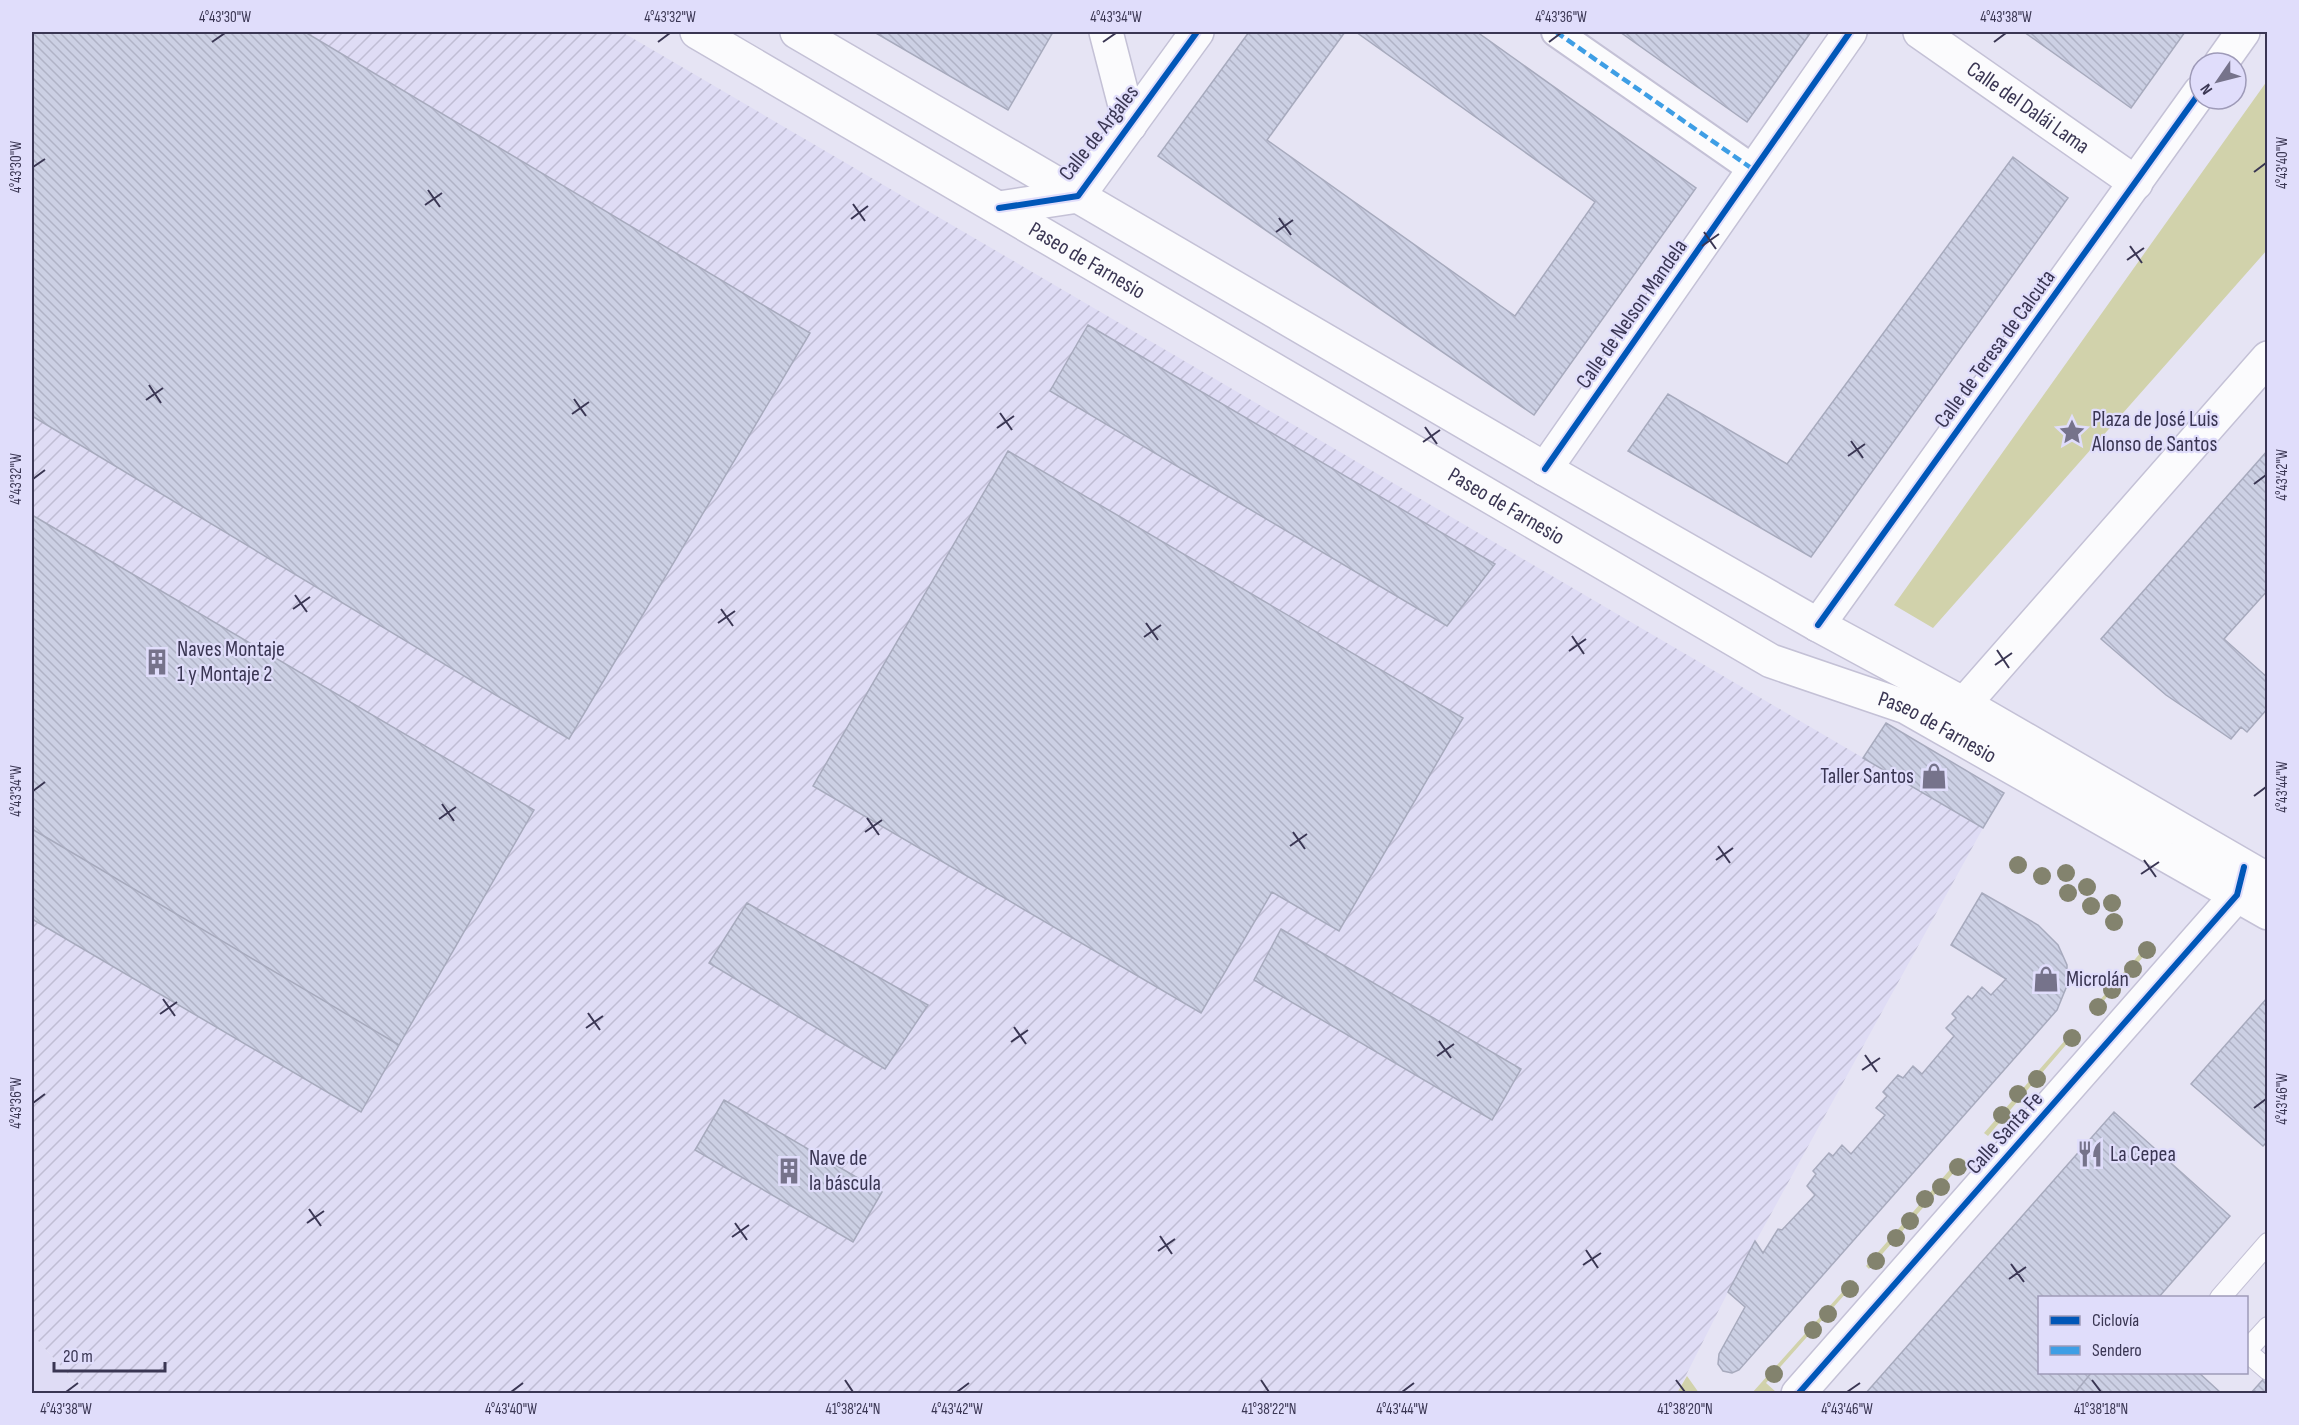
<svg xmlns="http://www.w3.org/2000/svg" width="2299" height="1425" viewBox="0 0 2299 1425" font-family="'Sofia Sans Condensed',sans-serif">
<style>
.built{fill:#dfdcf5}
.industrial{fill:url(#industrial-furrows)}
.green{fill:#d1d2ab}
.building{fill:url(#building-back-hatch);stroke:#a7aabd;stroke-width:1.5}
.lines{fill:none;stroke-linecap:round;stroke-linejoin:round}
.service-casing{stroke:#c4c1d6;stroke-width:22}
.pedestrian-casing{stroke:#c4c1d6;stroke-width:32}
.minor-casing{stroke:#c4c1d6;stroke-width:36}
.secondary-casing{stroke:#c4c1d6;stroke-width:36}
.service{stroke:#fbfbfd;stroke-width:20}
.pedestrian{stroke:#fbfbfd;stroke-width:28}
.minor{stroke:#fbfbfd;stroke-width:33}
.secondary{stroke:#fbfbfd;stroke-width:33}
.quiet{stroke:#3e9ee5;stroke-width:4.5;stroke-dasharray:9 4.5;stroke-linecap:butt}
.cycleway-casing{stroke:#e0ddfb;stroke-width:10}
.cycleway{stroke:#0057b8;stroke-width:6}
.tree{fill:#83836e}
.ticks{fill:none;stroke:#3a3653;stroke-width:2}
.labels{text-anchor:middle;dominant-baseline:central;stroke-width:4.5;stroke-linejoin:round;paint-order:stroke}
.street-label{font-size:22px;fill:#3a3653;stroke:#e0ddfb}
.poi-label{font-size:22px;fill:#3a3653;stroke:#e0ddfb;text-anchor:start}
.neatline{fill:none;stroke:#3a3653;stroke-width:2}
.ticks-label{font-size:15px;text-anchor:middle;fill:#3a3653}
</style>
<defs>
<pattern id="industrial-furrows" width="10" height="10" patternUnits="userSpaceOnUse" patternTransform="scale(1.5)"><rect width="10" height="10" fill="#dfdcf5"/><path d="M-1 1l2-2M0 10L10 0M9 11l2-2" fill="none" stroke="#c0bdd4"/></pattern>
<pattern id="building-back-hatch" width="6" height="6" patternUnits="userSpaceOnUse" patternTransform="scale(1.5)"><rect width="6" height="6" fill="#ccd0e4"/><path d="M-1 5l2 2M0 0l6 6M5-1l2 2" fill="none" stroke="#b0b3c6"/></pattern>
</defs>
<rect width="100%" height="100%" fill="#e6e4f4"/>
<path class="built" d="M 32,1334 L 84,1393 L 32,1393 Z"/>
<path class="industrial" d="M 32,32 L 622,32 L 1983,828 L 1728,1292 L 1677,1393 L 85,1393 L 32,1334 Z"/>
<path class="green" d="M 2267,81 L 2267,250 L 1933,628 L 1894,605 Z
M 2148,944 L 2153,946 L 2098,1007 L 2094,1007 Z
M 2074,1030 L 2077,1032 L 1988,1136 L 1984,1133 Z
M 1960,1158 L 1965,1160 L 1869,1269 L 1866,1266 Z
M 1853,1280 L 1855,1283 L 1766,1383 L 1776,1392 L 1752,1393 Z
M 1687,1376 L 1699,1393 L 1677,1393 Z"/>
<path class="building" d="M 32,32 L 305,32 L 810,333 L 569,739 L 32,416 Z
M 874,32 L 1053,32 L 1008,110 Z
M 1249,32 L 1345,32 L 1267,140 L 1515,316 L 1595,202 L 1356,32 L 1477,32 L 1696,188 L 1534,415 L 1158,156 Z
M 1620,32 L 1811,32 L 1747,122 Z
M 2024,32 L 2185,32 L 2131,108 Z
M 2013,157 L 2068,198 L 1811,557 L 1628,451 L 1668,394 L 1787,464 Z
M 1088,325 L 1495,564 L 1447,626 L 1050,391 Z
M 2268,450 L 2268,590 L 2224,639 L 2268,678 L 2268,708 L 2247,732 L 2241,727 L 2231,739 L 2166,695 L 2101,639 Z
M 1008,451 L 1463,718 L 1339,931 L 1272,892 L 1201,1013 L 813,786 Z
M 32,515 L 534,810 L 399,1045 L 32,829 Z
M 1886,723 L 2004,793 L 1983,828 L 1863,758 Z
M 32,829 L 399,1045 L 361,1112 L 32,919 Z
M 1982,893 L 2038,925 L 2058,945 L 2067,965 L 2067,976 L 2066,988 L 2057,1010 L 1739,1370 L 1732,1373 L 1723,1371 L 1718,1364 L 1719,1354 L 1745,1307 L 1728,1292 L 1755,1241 L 1763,1253 L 1778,1229 L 1782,1230 L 1815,1195 L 1807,1186 L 1816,1174 L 1813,1171 L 1829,1153 L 1833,1156 L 1842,1145 L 1851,1154 L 1885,1115 L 1876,1108 L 1887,1096 L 1883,1092 L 1898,1075 L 1903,1078 L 1913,1066 L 1922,1074 L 1954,1036 L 1946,1028 L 1956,1018 L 1952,1014 L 1968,996 L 1972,999 L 1982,987 L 1991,995 L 2006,979 L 1951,945 Z
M 747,903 L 928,1005 L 885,1069 L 709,963 Z
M 1281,929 L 1521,1069 L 1492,1120 L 1254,980 Z
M 2268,997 L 2268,1141 L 2263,1146 L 2191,1084 Z
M 724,1100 L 882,1192 L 853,1242 L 695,1150 Z
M 2114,1112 L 2230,1216 L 2158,1298 L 2040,1298 L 2040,1372 L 2092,1372 L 2074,1394 L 1865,1394 Z
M 2092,1372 L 2198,1372 L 2222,1394 L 2074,1394 Z
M 2268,1374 L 2268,1394 L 2250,1394 Z"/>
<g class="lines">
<g class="service-casing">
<path id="service" d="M 2220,1298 L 2268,1243
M 2246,1351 L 2268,1327
M 2246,1351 L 2268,1370"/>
</g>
<g class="pedestrian-casing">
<path id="pedestrian" d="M 1556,32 L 1754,170"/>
</g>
<g class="minor-casing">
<g id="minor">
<path d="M 1106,32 L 1130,125"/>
<path id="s1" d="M 1920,32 L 2136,183"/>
<path d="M 2221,63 L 2243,32"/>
<path d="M 999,208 L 1078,196 L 1197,32"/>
<path d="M 1545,469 L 1850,32"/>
<path d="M 1818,625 L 2200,92"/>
<path d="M 1964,704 L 2268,358"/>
<path d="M 1798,1394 L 2237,895 L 2243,869"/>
</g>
</g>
<g class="secondary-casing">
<g id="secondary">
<path id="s2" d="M 697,32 L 1771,661 L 1906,707 L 2268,913"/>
<path d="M 797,32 L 1545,469 L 1818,625 L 1964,704 L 2268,880"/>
</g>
</g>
<use href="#service" class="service"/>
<use href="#pedestrian" class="pedestrian"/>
<use href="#minor" class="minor"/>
<use href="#secondary" class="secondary"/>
<path class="quiet" d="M 1556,32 L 1754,170"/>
<g class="cycleway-casing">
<path id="cycleway" d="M 999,208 L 1078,196 L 1197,32
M 1545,469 L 1850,32
M 1818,625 L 2200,92
M 1798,1394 L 2237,895 L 2244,867"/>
</g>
<use href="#cycleway" class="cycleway"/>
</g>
<g class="tree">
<circle cx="2018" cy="865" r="9"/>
<circle cx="2066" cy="873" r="9"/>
<circle cx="2042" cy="876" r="9"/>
<circle cx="2087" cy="887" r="9"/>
<circle cx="2068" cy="893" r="9"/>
<circle cx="2112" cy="903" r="9"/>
<circle cx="2091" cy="906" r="9"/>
<circle cx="2114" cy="922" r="9"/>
<circle cx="2147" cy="950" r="9"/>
<circle cx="2133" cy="969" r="9"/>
<circle cx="2112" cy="990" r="9"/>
<circle cx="2098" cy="1007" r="9"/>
<circle cx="2072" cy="1038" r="9"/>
<circle cx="2037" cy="1079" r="9"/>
<circle cx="2018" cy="1094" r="9"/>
<circle cx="2002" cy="1115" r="9"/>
<circle cx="1958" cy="1167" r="9"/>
<circle cx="1941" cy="1187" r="9"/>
<circle cx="1925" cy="1199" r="9"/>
<circle cx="1910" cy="1221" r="9"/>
<circle cx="1896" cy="1238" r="9"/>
<circle cx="1876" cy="1261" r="9"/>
<circle cx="1850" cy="1289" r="9"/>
<circle cx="1828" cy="1314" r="9"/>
<circle cx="1813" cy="1330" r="9"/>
<circle cx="1774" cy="1374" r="9"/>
</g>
<path class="ticks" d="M 212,42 L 225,33M 658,42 L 670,33M 1103,42 L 1116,33M 1549,42 L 1561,33M 1994,42 L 2006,33M 33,167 L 45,159M 2254,172 L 2266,163M 428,190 L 440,207M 853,204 L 865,221M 425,205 L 442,193M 1279,218 L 1291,235M 851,219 L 868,206M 1276,232 L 1293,220M 1704,232 L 1716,249M 1702,246 L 1719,234M 2130,246 L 2142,263M 2127,260 L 2144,248M 149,385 L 161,403M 574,399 L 586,416M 146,400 L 163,388M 1000,413 L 1012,430M 572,414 L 589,402M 1425,427 L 1437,444M 997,428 L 1014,416M 1851,441 L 1863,458M 1423,442 L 1440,430M 1848,456 L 1865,444M 33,479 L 45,470M 2254,484 L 2266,475M 295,595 L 307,612M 293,609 L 310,597M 721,609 L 733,626M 718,623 L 735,611M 1146,623 L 1158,640M 1572,636 L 1584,654M 1144,637 L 1161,625M 1997,650 L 2009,668M 1569,651 L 1586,639M 1995,665 L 2012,653M 33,791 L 45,782M 2254,796 L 2266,787M 442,804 L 454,821M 867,818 L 879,835M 439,819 L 456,807M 865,832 L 882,820M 1293,832 L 1305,849M 1290,846 L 1307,834M 1718,846 L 1730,863M 1716,860 L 1733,848M 2144,860 L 2156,877M 2141,874 L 2159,862M 163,999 L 175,1016M 588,1013 L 600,1030M 160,1014 L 177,1002M 1014,1027 L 1026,1044M 586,1028 L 603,1016M 1439,1041 L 1451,1058M 1011,1042 L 1028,1030M 1865,1055 L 1877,1072M 1437,1056 L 1454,1044M 1862,1070 L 1880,1058M 33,1103 L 45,1094M 2254,1108 L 2266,1099M 309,1209 L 321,1226M 307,1223 L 324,1211M 735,1223 L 747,1240M 1160,1236 L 1172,1254M 732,1237 L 749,1225M 1586,1250 L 1598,1268M 1158,1251 L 1175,1239M 2011,1264 L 2024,1282M 1583,1265 L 1601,1253M 2009,1279 L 2026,1267M 845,1380 L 853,1392M 1261,1380 L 1269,1392M 1676,1380 L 1685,1392M 2092,1380 L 2101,1392M 66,1392 L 78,1383M 511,1392 L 523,1383M 957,1392 L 969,1383M 1402,1392 L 1414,1383M 1847,1392 L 1860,1383"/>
<defs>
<g id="sight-bare" transform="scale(2.07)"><path d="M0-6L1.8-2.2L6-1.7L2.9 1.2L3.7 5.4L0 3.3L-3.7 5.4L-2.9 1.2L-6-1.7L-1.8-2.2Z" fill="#76738b" stroke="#e0ddfb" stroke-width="2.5" paint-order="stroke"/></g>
<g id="building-bare" transform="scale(2.07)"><path d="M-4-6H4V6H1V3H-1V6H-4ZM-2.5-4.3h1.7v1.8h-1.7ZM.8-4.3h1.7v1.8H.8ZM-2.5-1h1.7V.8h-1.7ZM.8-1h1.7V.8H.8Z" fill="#76738b" stroke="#e0ddfb" stroke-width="2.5" paint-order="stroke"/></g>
<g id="shop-bare" transform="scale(2.07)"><path d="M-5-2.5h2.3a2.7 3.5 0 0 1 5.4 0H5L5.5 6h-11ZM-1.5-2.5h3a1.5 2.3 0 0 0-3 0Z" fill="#76738b" stroke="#e0ddfb" stroke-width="2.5" paint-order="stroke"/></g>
<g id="restaurant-bare" transform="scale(2.07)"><path d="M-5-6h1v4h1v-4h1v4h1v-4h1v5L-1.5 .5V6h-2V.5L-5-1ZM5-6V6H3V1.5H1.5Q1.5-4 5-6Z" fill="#76738b" stroke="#e0ddfb" stroke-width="2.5" paint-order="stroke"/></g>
</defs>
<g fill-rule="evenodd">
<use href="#sight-bare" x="2072" y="432"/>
<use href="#building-bare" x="157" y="662"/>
<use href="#shop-bare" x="1934" y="776"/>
<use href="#shop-bare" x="2046" y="979"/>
<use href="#restaurant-bare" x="2090" y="1154"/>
<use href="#building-bare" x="789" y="1171"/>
</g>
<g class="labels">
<g class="street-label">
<text stroke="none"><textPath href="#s1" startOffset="132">Calle del Dalái Lama</textPath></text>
<text transform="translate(1099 133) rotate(-52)">Calle de Argales</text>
<text stroke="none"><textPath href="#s2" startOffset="452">Paseo de Farnesio</textPath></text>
<text transform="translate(1632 314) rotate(-55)">Calle de Nelson Mandela</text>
<text transform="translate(1995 349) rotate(-54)">Calle de Teresa de Calcuta</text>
<text stroke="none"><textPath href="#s2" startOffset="938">Paseo de Farnesio</textPath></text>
<text stroke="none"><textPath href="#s2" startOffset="1424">Paseo de Farnesio</textPath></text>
<text transform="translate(2005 1133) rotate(-48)">Calle Santa Fe</text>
</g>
<g class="poi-label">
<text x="2092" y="419">Plaza de José Luis<tspan x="2092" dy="25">Alonso de Santos</tspan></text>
<text x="177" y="649">Naves Montaje<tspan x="177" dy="25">1 y Montaje 2</tspan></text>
<text x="1914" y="776" text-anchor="end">Taller Santos</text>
<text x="2066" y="979">Microlán</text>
<text x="2110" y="1154">La Cepea</text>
<text x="809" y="1158">Nave de<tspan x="809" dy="25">la báscula</tspan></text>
</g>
</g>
<rect width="2299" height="1425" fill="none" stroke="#e0ddfb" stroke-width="66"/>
<rect x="2038" y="1296" width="210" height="78" fill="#e0ddfb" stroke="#9e9ab8" stroke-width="1.5"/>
<rect x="2050" y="1316" width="30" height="9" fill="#0057b8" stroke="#9e9ab8" stroke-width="1.5"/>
<text x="2092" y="1326" font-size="18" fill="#3a3653">Ciclovía</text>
<rect x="2050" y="1346" width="30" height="9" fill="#3e9ee5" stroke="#9e9ab8" stroke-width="1.5"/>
<text x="2092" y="1356" font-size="18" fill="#3a3653">Sendero</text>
<g transform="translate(2218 81) rotate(235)"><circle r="28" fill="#e0ddfb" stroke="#9e9ab8" stroke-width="1.5"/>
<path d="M0-4.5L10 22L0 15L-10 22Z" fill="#76738b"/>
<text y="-9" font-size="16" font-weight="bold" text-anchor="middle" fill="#3a3653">N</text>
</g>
<path d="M54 1362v9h111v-9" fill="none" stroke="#3a3653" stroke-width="3"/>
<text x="63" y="1362" font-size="18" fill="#3a3653" stroke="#e0ddfb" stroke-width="4.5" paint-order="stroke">20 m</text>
<rect x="33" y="33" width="2233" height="1359" class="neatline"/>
<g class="ticks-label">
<text x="225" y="22">4°43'30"W</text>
<text x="670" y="22">4°43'32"W</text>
<text x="1116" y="22">4°43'34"W</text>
<text x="1561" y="22">4°43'36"W</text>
<text x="2006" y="22">4°43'38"W</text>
<text transform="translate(2282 163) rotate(-90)" y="5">4°43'40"W</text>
<text transform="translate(16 167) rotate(-90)" y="5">4°43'30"W</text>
<text transform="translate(2282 475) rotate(-90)" y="5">4°43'42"W</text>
<text transform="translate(16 479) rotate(-90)" y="5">4°43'32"W</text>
<text transform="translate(2282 787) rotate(-90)" y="5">4°43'44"W</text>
<text transform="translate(16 791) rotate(-90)" y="5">4°43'34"W</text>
<text transform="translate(2282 1099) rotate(-90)" y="5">4°43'46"W</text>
<text transform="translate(16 1103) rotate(-90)" y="5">4°43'36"W</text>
<text x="66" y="1414">4°43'38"W</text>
<text x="511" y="1414">4°43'40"W</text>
<text x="853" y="1414">41°38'24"N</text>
<text x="957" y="1414">4°43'42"W</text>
<text x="1269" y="1414">41°38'22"N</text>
<text x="1402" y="1414">4°43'44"W</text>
<text x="1685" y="1414">41°38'20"N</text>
<text x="1847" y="1414">4°43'46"W</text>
<text x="2101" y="1414">41°38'18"N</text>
</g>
</svg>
